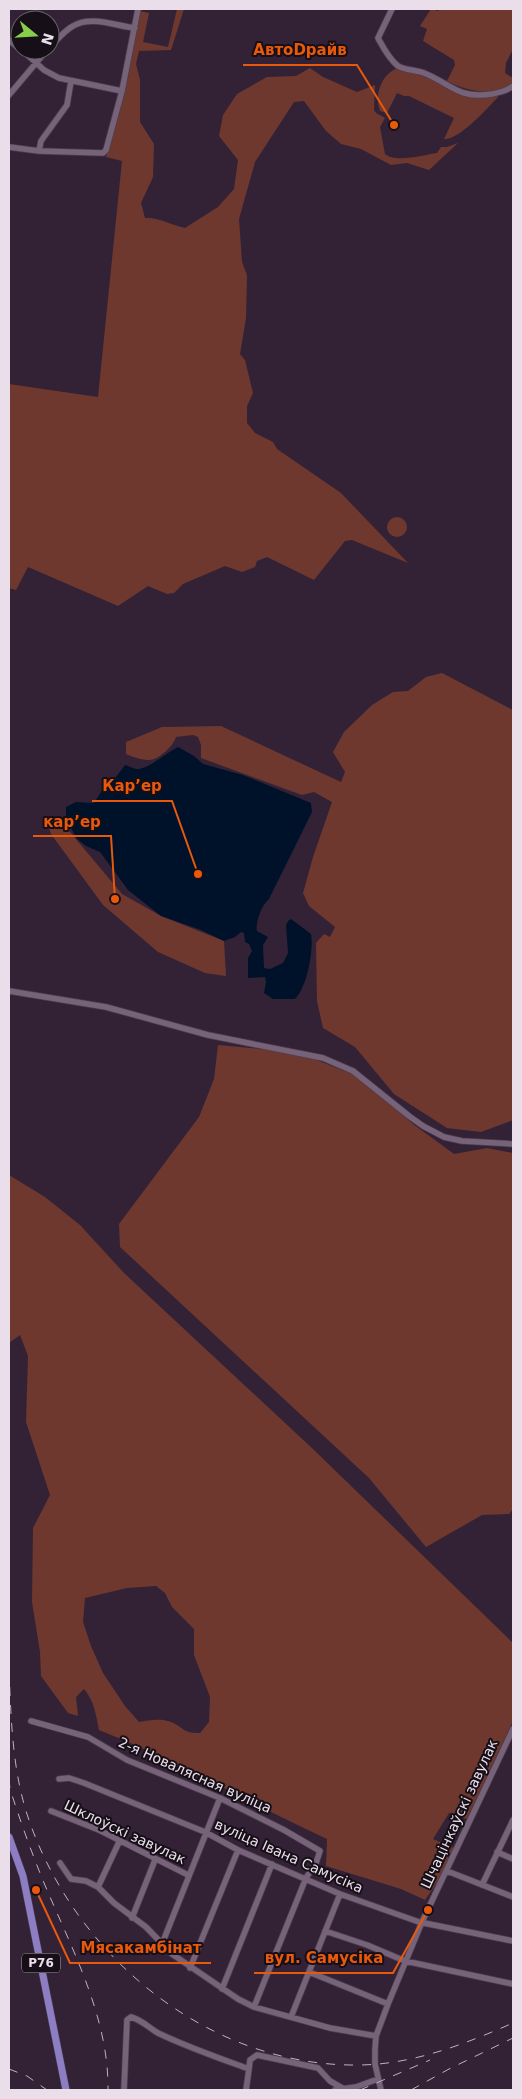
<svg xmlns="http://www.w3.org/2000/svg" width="522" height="2099" viewBox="0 0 522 2099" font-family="'DejaVu Sans',sans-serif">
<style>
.green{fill:#6e382f;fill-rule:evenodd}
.water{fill:#00122a}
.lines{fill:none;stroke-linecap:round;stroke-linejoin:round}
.minor-casing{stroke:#4c3e4e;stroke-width:7}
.major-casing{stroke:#4c3e4e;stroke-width:8}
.minor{stroke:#766279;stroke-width:5.5}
.major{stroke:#8d7dc2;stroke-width:7}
.rail{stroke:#bfb2c0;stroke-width:1;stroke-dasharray:9 9;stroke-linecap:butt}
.labels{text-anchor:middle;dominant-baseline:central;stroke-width:4;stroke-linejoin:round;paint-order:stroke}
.shield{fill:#160f17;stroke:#aaa0ab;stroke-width:1}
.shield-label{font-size:12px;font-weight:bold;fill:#eadeeb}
.street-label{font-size:14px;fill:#eadeeb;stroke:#160f17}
.leader{fill:none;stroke:#e8590c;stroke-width:2}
.callout-dot{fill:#e8590c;stroke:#160f17;stroke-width:2}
.callout-label{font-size:15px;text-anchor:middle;font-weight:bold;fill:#e8590c;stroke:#160f17;stroke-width:4;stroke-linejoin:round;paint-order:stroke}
</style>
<rect width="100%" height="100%" fill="#332235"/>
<path class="green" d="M 177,9 L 184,9 L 171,50 L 139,51 L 136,64 L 140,80 L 140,122 L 154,144 L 153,177 L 141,203 L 145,218 C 159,217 171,225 185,228 L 218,207 L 234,189 L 238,160 L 219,136 L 223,115 L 237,94 L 267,77 L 296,76 L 310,68 L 323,77 L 357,92 L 375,85 L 374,110 L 376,113 L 385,118 L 380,127 L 385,154 C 396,163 424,155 437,153 L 441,147 L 447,147 L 458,143 L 429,170 L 407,163 L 391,165 L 361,149 L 341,144 L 326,131 L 304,101 L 294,102 L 255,162 L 239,219 L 242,262 L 247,275 L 246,318 L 240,354 L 245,360 L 253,393 L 247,406 L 247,423 L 255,433 L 273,442 L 277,449 L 341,493 L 408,563 L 352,540 L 345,541 L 314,580 L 267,557 L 257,561 L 255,567 L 242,572 L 225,566 L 183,584 L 174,593 L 167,594 L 148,586 L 118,606 L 28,567 L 16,590 L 9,588 L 9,384 L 98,397 L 122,161 L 106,157 L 128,75 L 140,11 L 149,13 L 143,42 L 168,47 Z
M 431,9 L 438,11 L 440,9 L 513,9 L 513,49 L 506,63 L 505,73 L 513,78 L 513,83 C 493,98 467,91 447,81 L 455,65 L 454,60 L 423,41 L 427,29 L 420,26 Z
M 398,68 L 414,70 L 464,95 L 497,94 L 498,97 C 488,108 458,141 444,139 L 454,118 L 409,96 L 404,96 L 397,93 L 387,113 L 380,111 C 374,95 381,74 398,68 Z
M387 527a10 10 0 1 1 20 0a10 10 0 1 1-20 0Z
M 442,673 L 513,710 L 513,1120 L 481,1132 L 447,1128 L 394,1094 L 355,1047 L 323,1028 L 317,1001 L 316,943 L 324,934 L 330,937 L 335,927 L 309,906 L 303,893 L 313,857 L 332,802 L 314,792 L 302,795 L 201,758 L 201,745 L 198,737 L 193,735 L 176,737 C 174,745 161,757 154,759 C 146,762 133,757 126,754 L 126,742 L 162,727 L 221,726 L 341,782 L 345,772 L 333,752 L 344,732 L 372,705 L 393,692 L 408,691 L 426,677 Z
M 46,820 L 60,820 L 122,894 L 161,916 L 224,941 L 226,976 L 205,973 L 158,952 L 103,905 L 51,834 Z
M 218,1045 L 296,1052 L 360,1077 L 413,1124 L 454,1154 L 487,1148 L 513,1153 L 513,1509 L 509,1514 L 482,1515 L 426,1547 L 369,1478 L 120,1247 L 119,1224 L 199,1117 L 214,1079 Z
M 9,1175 L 45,1197 L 80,1225 L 124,1273 L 314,1450 L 513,1643 L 513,1721 L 467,1819 L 449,1813 L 433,1839 L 454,1848 L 443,1874 L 425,1900 L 401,1889 L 326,1866 L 327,1839 C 251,1804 178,1761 99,1730 C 96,1714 94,1701 84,1689 L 76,1697 L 78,1716 L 68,1713 L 41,1676 L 40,1652 L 32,1602 L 33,1528 L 50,1495 L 26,1422 L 28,1356 L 20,1335 L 9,1343 ZM 156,1586 L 165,1593 L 172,1607 L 194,1629 L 194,1655 L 210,1697 L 209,1722 L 200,1733 C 182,1733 185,1728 171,1722 C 161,1718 149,1720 139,1722 L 125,1706 L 103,1673 L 91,1646 L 83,1622 L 85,1598 L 127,1588 Z"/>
<path class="water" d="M 178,747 L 194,756 L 203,764 L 243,775 L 311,803 L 312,812 L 269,899 C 262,904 255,923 257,931 L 268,937 L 263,945 L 264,968 L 270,969 L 283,963 L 288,953 L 286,925 L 288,921 L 291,919 L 311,934 C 314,949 307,988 295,999 L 273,999 L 264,993 L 266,982 L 265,977 L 248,978 L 248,958 L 252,951 L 249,944 L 245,942 L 244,933 L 241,932 L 235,937 L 224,941 L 201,930 L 161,916 L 128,890 L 100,852 L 86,846 L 77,839 L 66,819 L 66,807 L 76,802 L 94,803 L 106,784 L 116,777 L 125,765 C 129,766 132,768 136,769 C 148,770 167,752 178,747 Z"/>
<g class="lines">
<g class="minor-casing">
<path id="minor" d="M 392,9 L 378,38 C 383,47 389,59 398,66 C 404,70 416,70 424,73 C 453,85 458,99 492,94 C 501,92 506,91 513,86
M 9,40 L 20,49
M 50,47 C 57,40 64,31 73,26 C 91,15 116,26 135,28
M 22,50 L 44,70 L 59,78 L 122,91
M 9,95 L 47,50
M 9,147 L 39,151 L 103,153 L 106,150 L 122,91 L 138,9
M 39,151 L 41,141 L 67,105 L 71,81
M 9,991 L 106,1007 L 208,1035 L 323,1058 L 353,1071 L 409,1116 L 423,1126 L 444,1137 L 462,1141 L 513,1144
M 31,1721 L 88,1737 L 127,1760 L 220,1798 L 284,1830 L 320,1851 L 316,1863 L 306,1878 L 254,2007
M 59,1779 L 69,1778 L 84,1783 L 205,1832 L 238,1850 L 340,1894 L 419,1922 L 513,1941
M 51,1811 L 99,1830 L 188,1875
M 497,1852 L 513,1859
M 60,1863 L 71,1879 L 86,1881 L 98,1887 L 114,1903 L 146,1927 L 172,1954 L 238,1999 L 254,2007 L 330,2028 L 376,2036
M 447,1871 L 513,1897
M 482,1885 L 513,1820
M 98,1887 L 120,1840
M 132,1918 L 155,1860
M 325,1931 L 367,1945 L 405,1961 L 513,1984
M 162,1944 L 220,1798
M 190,1968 L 238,1850
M 309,1972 L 388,2004
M 222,1989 L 272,1864
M 291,2017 L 340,1894
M 249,2069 L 250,2060 L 257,2055 L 318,2068 L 330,2081 L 344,2089
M 124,2090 L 127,2020 L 131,2017 C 142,2020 149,2028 158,2033 C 187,2047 219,2058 249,2069 L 246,2090
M 335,2090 L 356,2087 L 378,2079
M 381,2090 L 375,2064 L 375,2050 L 376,2036 L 388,2004 L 422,1922 L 513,1729"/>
</g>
<g class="major-casing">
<path id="major" d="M 9,1837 L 23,1876 L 66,2090"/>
</g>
<use href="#minor" class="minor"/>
<use href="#major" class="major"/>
<path class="rail" d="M 9,1669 C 11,1717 12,1765 26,1811 C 71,1954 208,2068 361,2065 C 414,2064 465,2044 513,2023
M 9,1779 L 10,1789 C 21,1823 33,1857 47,1890 C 74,1953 109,2020 108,2090
M 9,2069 L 27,2076 L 47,2090
M 360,2090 L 430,2060
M 411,2090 L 449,2069 L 513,2038"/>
</g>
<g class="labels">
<rect class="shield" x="22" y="1953.5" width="38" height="19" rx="4"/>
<g class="shield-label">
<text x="41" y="1963">Р76</text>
</g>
<g class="street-label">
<text transform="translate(195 1775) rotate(24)">2-я Новалясная вуліца</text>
<text transform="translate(459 1814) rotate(-65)">Шчацінкаўскі завулак</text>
<text transform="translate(125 1832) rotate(25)">Шклоўскі завулак</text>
<text transform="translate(289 1856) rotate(24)">вуліца Івана Самусіка</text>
</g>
</g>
<path class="leader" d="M394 125L357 65H243M198 874L172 801H92M115 899L111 836H33M36 1890L70 1963H211M428 1910L393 1973H254"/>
<g class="callout-dot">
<circle cx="394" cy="125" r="5"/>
<circle cx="198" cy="874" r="5"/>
<circle cx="115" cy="899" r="5"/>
<circle cx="36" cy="1890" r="5"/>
<circle cx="428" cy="1910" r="5"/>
</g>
<g class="callout-label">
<text x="300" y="55">АвтоDрайв</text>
<text x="132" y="791">Карʼер</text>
<text x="72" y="827">карʼер</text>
<text x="141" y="1953">Мясакамбінат</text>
<text x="324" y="1963">вул. Самусіка</text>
</g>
<rect width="522" height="2099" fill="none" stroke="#eadeeb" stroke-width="20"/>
<g transform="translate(35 35) rotate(108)"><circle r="24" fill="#160f17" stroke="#6b626c"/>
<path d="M0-4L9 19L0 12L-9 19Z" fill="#87cf4a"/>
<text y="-8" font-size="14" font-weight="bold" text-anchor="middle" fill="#eadeeb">N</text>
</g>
</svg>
